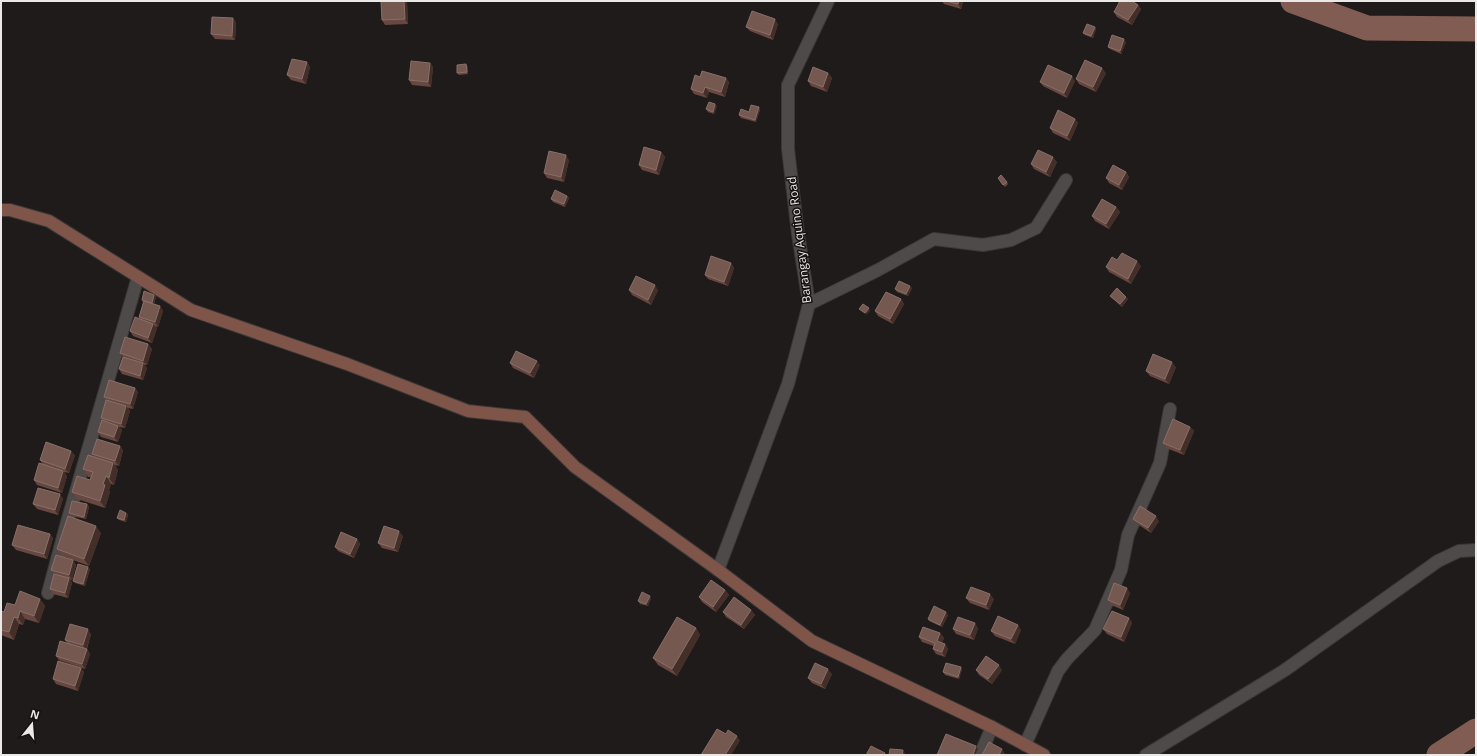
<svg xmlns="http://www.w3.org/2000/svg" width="1477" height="756" viewBox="0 0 1477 756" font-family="'Open Sans',sans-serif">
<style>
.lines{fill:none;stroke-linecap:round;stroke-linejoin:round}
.river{stroke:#805c52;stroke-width:25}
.street-casing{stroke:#3a3837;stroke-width:14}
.secondary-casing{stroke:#3a3837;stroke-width:14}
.street{stroke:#4e4a49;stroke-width:12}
.secondary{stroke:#805549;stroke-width:12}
.wall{fill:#67473f}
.shaded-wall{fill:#442e28}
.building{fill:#755951;stroke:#886f69}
.labels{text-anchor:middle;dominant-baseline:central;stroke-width:3;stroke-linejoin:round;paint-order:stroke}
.street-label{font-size:12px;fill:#ebe9e8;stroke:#151211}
</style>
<rect width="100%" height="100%" fill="#1e1b1a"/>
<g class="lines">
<path class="river" d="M 1293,1 L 1367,28 L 1476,29
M 1439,755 L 1476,731"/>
<g class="street-casing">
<path id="street" d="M 809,304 L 878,270 L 934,239 L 983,245 L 1011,240 L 1036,228 L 1066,180
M 718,570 L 788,384 L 809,304 L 798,234 L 788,149 L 788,85 L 828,1
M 48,593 L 67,522 L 138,277
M 1025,745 L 1058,671 L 1067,659 L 1095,630 L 1121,570 L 1128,535 L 1160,463 L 1170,409
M 980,755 L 992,727
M 1146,755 L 1285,670 L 1438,561 L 1459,551 L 1476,550"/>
</g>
<g class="secondary-casing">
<path id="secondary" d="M 1,210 L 10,210 L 49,221 L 191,310 L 347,364 L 468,411 L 525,417 L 575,467 L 718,570 L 812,641 L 992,727 L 1044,755"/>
</g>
<use href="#street" class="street"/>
<use href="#secondary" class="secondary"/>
</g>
<path class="wall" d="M 381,1 L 406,1 L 407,2 L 408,24 L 385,25 L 382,20 Z
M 942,1 L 963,1 L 961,9 L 944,4 Z
M 1117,1 L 1132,1 L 1138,5 L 1141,9 L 1132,25 L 1117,17 L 1114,12 L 1119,3 Z
M 233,18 L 236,23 L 235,40 L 215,39 L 211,34 Z
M 778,24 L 773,40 L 750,31 L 746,27 Z
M 1095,27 L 1096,29 L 1093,38 L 1085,35 L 1083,33 Z
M 1126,42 L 1121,54 L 1110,49 L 1108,47 Z
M 307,62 L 310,67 L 306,84 L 291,80 L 287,75 Z
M 430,63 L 433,67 L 431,87 L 412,85 L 409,80 Z
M 466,64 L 468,67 L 468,74 L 459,75 L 457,73 Z
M 828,73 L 832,78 L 827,92 L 811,86 L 808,81 Z
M 1106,73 L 1096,92 L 1079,84 L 1076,79 Z
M 726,78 L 729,82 L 725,97 L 709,92 L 707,98 L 694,94 L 691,89 Z
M 1075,81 L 1067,98 L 1043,86 L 1040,82 Z
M 717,106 L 714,114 L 708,112 L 706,109 Z
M 759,107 L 760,110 L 756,122 L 741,118 L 739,115 L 749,112 Z
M 1075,119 L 1078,123 L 1070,141 L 1053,133 L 1050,128 Z
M 661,152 L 665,157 L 659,175 L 642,170 L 639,165 Z
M 569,160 L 564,182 L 547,178 L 544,173 Z
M 1057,162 L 1050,177 L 1034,169 L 1031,164 Z
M 1126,172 L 1129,177 L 1122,190 L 1109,183 L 1106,178 Z
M 998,178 L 1007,182 L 1008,184 L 1005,187 Z
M 567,196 L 569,198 L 565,207 L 553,202 L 551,199 Z
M 1116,207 L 1120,212 L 1109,229 L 1095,221 L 1092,216 Z
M 1117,260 L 1141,266 L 1131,284 L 1109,272 L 1106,267 Z
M 731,263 L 734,268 L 728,286 L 708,279 L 705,275 Z
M 912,288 L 908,296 L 897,292 L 895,289 Z
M 629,290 L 658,290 L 651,305 L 632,295 Z
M 154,295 L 156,297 L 154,304 L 160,306 L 163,311 L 158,327 L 155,326 L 157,328 L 152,343 L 133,336 L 130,331 L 140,319 L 139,317 L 143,303 L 142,300 Z
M 1110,296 L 1128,299 L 1122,307 L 1112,298 Z
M 901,299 L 904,304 L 893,324 L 878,316 L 875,311 Z
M 148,344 L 152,349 L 147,365 L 144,365 L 147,368 L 143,380 L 122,374 L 119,369 L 123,357 L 120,353 Z
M 510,363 L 540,365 L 534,378 L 513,368 Z
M 1176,367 L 1169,384 L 1150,376 L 1146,371 Z
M 135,388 L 138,392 L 133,409 L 128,408 L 130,411 L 125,428 L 119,427 L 122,430 L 118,442 L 101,437 L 98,432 L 103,421 L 101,418 L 106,400 L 104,397 Z
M 1190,427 L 1194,431 L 1184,455 L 1166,448 L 1163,443 Z
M 120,446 L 123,450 L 119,466 L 115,465 L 118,470 L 114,485 L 111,484 L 109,490 L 110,492 L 105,508 L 77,499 L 72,492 L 90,480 L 91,477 L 88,477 L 83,469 L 94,457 L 92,454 Z
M 75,455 L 69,473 L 64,472 L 67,476 L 62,493 L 37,485 L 34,480 L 43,465 L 40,460 Z
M 60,494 L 63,499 L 58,515 L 37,509 L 33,504 Z
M 87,504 L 89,507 L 86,519 L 71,516 L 69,513 Z
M 126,513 L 128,515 L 126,522 L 119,520 L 117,518 Z
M 1133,519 L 1159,521 L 1151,533 L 1136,523 Z
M 101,533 L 89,566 L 62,556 L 57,549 Z
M 50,534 L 53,538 L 47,559 L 16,550 L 12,545 Z
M 403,536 L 398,552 L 382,548 L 378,543 Z
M 357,539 L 360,544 L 354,558 L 338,551 L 335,547 Z
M 73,560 L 76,565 L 72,580 L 70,579 L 72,583 L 68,598 L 53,594 L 50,589 L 54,574 L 51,570 Z
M 90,569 L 85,586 L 75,583 L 73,581 Z
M 725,590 L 729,595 L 716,612 L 702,602 L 699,597 Z
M 1130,593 L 1123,610 L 1111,605 L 1108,600 Z
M 651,598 L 648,606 L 640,604 L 638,601 Z
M 966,598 L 994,599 L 989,610 L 970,603 Z
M 40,599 L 45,606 L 39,623 L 25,619 L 23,625 L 19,624 L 14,640 L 1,635 L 1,611 L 4,612 L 15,605 Z
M 751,610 L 755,615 L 744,629 L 726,617 L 723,612 Z
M 948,615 L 942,627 L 929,621 L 928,619 Z
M 1129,618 L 1132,623 L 1124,642 L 1107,634 L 1103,629 Z
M 696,628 L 700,635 L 677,676 L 658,665 L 653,658 Z
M 978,628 L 974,640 L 956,634 L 953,629 Z
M 1021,630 L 1015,644 L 995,636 L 991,631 Z
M 940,633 L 944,638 L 942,643 L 945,644 L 948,649 L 945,657 L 936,654 L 933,649 L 934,646 L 922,642 L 919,637 Z
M 91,634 L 87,649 L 90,654 L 85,669 L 59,660 L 56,656 L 67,643 L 65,640 Z
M 81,668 L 84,672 L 78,691 L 56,684 L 53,679 Z
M 962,669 L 959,679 L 945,675 L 943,672 Z
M 976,670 L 1002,670 L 992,684 L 979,675 Z
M 832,674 L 825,689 L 812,683 L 808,678 Z"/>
<path class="shaded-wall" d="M 404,1 L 406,1 L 407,2 L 408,24 L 405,19 Z
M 959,1 L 963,1 L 961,9 L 958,4 Z
M 1138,5 L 1141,9 L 1132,25 L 1128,20 Z
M 233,18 L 236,23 L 235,40 L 232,36 Z
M 775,19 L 778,24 L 773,40 L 770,35 Z
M 1095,27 L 1096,29 L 1093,38 L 1091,36 Z
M 1124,39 L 1126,42 L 1121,54 L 1120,51 Z
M 307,62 L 310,67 L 306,84 L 302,79 Z
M 430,63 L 433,67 L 431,87 L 428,82 Z
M 466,64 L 468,67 L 468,74 L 467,72 Z
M 1102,68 L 1106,73 L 1096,92 L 1093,87 Z
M 828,73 L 832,78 L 827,92 L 823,87 Z
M 1072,76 L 1075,81 L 1067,98 L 1064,93 Z
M 726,78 L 729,82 L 725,97 L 721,92 Z
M 705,87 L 709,92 L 707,98 L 703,93 Z
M 715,104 L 717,106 L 714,114 L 713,112 Z
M 759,107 L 760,110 L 756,122 L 755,120 Z
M 1075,119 L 1078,123 L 1070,141 L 1067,136 Z
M 661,152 L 665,157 L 659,175 L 656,170 Z
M 566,155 L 569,160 L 564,182 L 561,177 Z
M 1053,157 L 1057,162 L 1050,177 L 1046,172 Z
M 1126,172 L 1129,177 L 1122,190 L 1119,185 Z
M 567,196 L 569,198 L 565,207 L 564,204 Z
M 1116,207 L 1120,212 L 1109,229 L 1106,224 Z
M 1137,261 L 1141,266 L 1131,284 L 1128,279 Z
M 731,263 L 734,268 L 728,286 L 724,282 Z
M 655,285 L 658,290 L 651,305 L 648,300 Z
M 910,286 L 912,288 L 908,296 L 906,294 Z
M 154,295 L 156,297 L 153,306 L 152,303 Z
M 1126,297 L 1128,299 L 1122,307 L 1120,304 Z
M 901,299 L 904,304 L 893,324 L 890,319 Z
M 160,306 L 163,311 L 158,327 L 155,322 Z
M 869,308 L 870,311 L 866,315 L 865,313 Z
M 153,324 L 157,328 L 152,343 L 148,338 Z
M 148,344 L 152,349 L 147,365 L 143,361 Z
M 537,361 L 540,365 L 534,378 L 530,373 Z
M 1172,362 L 1176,367 L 1169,384 L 1165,379 Z
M 143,363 L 147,368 L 143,380 L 140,376 Z
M 135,388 L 138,392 L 133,409 L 130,404 Z
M 126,406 L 130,411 L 125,428 L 121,424 Z
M 118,426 L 122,430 L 118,442 L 114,437 Z
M 1190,427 L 1194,431 L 1184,455 L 1180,450 Z
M 120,446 L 123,450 L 119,466 L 115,461 Z
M 71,451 L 75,455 L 69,473 L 65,469 Z
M 113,463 L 118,470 L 114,485 L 109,478 Z
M 63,471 L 67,476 L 62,493 L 58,488 Z
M 106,476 L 111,484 L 109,490 L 110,492 L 105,508 L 100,501 L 103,484 Z
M 60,494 L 63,499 L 58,515 L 55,510 Z
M 87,504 L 89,507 L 86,519 L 84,517 Z
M 126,513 L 128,515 L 126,522 L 124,520 Z
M 1156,516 L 1159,521 L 1151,533 L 1148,528 Z
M 96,526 L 101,533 L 89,566 L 84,559 Z
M 399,531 L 403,536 L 398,552 L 394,548 Z
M 50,534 L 53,538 L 47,559 L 44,554 Z
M 357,539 L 360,544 L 354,558 L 350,554 Z
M 73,560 L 76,565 L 72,580 L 69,575 Z
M 88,567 L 90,569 L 85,586 L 83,584 Z
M 69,578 L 72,583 L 68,598 L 65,593 Z
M 1127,588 L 1130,593 L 1123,610 L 1120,605 Z
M 725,590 L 729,595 L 716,612 L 713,607 Z
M 990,594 L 994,599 L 989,610 L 986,605 Z
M 650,596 L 651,598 L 648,606 L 646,604 Z
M 40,599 L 45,606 L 39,623 L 34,616 Z
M 751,610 L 755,615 L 744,629 L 741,625 Z
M 20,611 L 25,619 L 23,625 L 18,618 Z
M 946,612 L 948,615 L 942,627 L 940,625 Z
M 14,617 L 19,624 L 14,640 L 9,632 Z
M 1129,618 L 1132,623 L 1124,642 L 1121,637 Z
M 975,623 L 978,628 L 974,640 L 970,635 Z
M 1018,625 L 1021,630 L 1015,644 L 1011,639 Z
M 696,628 L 700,635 L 677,676 L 672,669 Z
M 88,629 L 91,634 L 86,650 L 83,645 Z
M 940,633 L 944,638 L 941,646 L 937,641 Z
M 945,644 L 948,649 L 945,657 L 942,652 Z
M 87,649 L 90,654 L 85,669 L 82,664 Z
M 999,665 L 1002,670 L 992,684 L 988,679 Z
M 961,667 L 962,669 L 959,679 L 958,677 Z
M 81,668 L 84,672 L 78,691 L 75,686 Z
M 828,669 L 832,674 L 825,689 L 821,684 Z
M 737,736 L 740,741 L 731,755 L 725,755 Z
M 976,746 L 978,749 L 975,755 L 973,755 Z
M 1002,749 L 1005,754 L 1004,755 L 999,755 Z
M 903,750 L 905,753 L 904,755 L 902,755 Z"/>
<path class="building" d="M 381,1 L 404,1 L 405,19 L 382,20 Z
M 946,1 L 959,1 L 958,4 Z
M 1120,1 L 1132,1 L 1138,5 L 1128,20 L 1114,12 Z
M 752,11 L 775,19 L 770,35 L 746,27 Z
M 212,17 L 233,18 L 232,36 L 211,34 Z
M 1087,24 L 1095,27 L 1091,36 L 1083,33 Z
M 1112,35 L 1124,39 L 1120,51 L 1108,47 Z
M 292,59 L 307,62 L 302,79 L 287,75 Z
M 1085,60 L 1102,68 L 1093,87 L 1076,79 Z
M 411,61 L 430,63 L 428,82 L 409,80 Z
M 466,64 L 467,72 L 457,73 L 457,65 Z
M 1048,65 L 1072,76 L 1064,93 L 1040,82 Z
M 813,67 L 828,73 L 823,87 L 808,81 Z
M 702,71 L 726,78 L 721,92 L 705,87 L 703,93 L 691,89 L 695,75 L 700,77 Z
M 709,102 L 715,104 L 713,112 L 706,109 Z
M 751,105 L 759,107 L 755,120 L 739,115 L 741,109 L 749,112 Z
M 1058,110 L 1075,119 L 1067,136 L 1050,128 Z
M 644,147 L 661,152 L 656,170 L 639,165 Z
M 1038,150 L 1053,157 L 1046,172 L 1031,164 Z
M 549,151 L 566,155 L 561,177 L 544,173 Z
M 1113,165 L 1126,172 L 1119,185 L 1106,178 Z
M 1001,175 L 1007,182 L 1003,185 L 998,178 Z
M 555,190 L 567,196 L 564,204 L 551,199 Z
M 1102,199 L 1116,207 L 1106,224 L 1092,216 Z
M 1122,253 L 1137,261 L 1128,279 L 1106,267 L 1112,257 L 1117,260 Z
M 711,256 L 731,263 L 724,282 L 705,275 Z
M 636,276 L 655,285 L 648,300 L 629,290 Z
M 899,281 L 910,286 L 906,294 L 895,289 Z
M 1117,288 L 1126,297 L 1120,304 L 1110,296 Z
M 144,291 L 154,295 L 152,303 L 142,300 Z
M 886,292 L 901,299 L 890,319 L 875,311 Z
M 144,301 L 160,306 L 155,322 L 139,317 Z
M 863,304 L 869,308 L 865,313 L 859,309 Z
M 135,317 L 153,324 L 148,338 L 130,331 Z
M 125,337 L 148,344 L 143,361 L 120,353 Z
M 516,351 L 537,361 L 530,373 L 510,363 Z
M 1153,354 L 1172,362 L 1165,379 L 1146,371 Z
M 123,357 L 143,363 L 140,376 L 119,369 Z
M 109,380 L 135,388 L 130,404 L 104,397 Z
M 106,400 L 126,406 L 121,424 L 101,418 Z
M 1173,419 L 1190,427 L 1180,450 L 1163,443 Z
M 102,420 L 118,426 L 114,437 L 98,432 Z
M 97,439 L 120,446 L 115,461 L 92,454 Z
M 46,442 L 71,451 L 65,469 L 40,460 Z
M 88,455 L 113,463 L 109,478 L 106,476 L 103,484 L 105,485 L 100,501 L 72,492 L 77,476 L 90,480 L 93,472 L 83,469 Z
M 39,463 L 63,471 L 58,488 L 34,480 Z
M 38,488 L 60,494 L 55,510 L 33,504 Z
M 72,501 L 87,504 L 84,517 L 69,513 Z
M 1140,506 L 1156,516 L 1148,528 L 1133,519 Z
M 120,510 L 126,513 L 124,520 L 117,518 Z
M 68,516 L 96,526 L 84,559 L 57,549 Z
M 18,525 L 50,534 L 44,554 L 12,545 Z
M 384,526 L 399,531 L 394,548 L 378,543 Z
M 341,532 L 357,539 L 350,554 L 335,547 Z
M 56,555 L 73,560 L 69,575 L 51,570 Z
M 78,564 L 88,567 L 83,584 L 73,581 Z
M 54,574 L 69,578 L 65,593 L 50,589 Z
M 711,580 L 725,590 L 713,607 L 699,597 Z
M 1114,583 L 1127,588 L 1120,605 L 1108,600 Z
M 971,587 L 990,594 L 986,605 L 966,598 Z
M 20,591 L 40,599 L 34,616 L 20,611 L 18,618 L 14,617 L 9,632 L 1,630 L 1,611 L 4,612 L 7,603 L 15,605 Z
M 642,592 L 650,596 L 646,604 L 638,601 Z
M 734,597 L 751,610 L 741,625 L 723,612 Z
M 934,606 L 946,612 L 940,625 L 928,619 Z
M 1112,611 L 1129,618 L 1121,637 L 1103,629 Z
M 998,616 L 1018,625 L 1011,639 L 991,631 Z
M 677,617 L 696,628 L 672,669 L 653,658 Z
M 958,617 L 975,623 L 970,635 L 953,629 Z
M 70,624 L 88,629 L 83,645 L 65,640 Z
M 923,627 L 940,633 L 937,641 L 945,644 L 942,652 L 933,649 L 935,643 L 919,637 Z
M 60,641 L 87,649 L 82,664 L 56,656 Z
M 986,656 L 999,665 L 988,679 L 976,670 Z
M 58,661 L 81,668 L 75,686 L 53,679 Z
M 815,663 L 828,669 L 821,684 L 808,678 Z
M 946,663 L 961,667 L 958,677 L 943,672 Z
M 717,729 L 726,734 L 728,730 L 737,736 L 725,755 L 701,755 Z
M 946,734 L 976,746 L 973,755 L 937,755 Z
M 989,742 L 1002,749 L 999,755 L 982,755 Z
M 871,746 L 885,753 L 884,755 L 866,755 Z
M 890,749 L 903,750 L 902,755 L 889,755 Z"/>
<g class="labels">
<g class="street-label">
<text transform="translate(799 240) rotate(-97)">Barangay Aquino Road</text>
</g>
</g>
<rect width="1477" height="756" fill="none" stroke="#ebe9e8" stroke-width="4"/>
<g transform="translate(32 724) rotate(17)" stroke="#151211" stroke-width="3" paint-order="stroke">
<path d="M0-3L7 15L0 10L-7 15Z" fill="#ebe9e8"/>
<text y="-6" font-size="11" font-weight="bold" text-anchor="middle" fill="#ebe9e8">N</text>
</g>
</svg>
